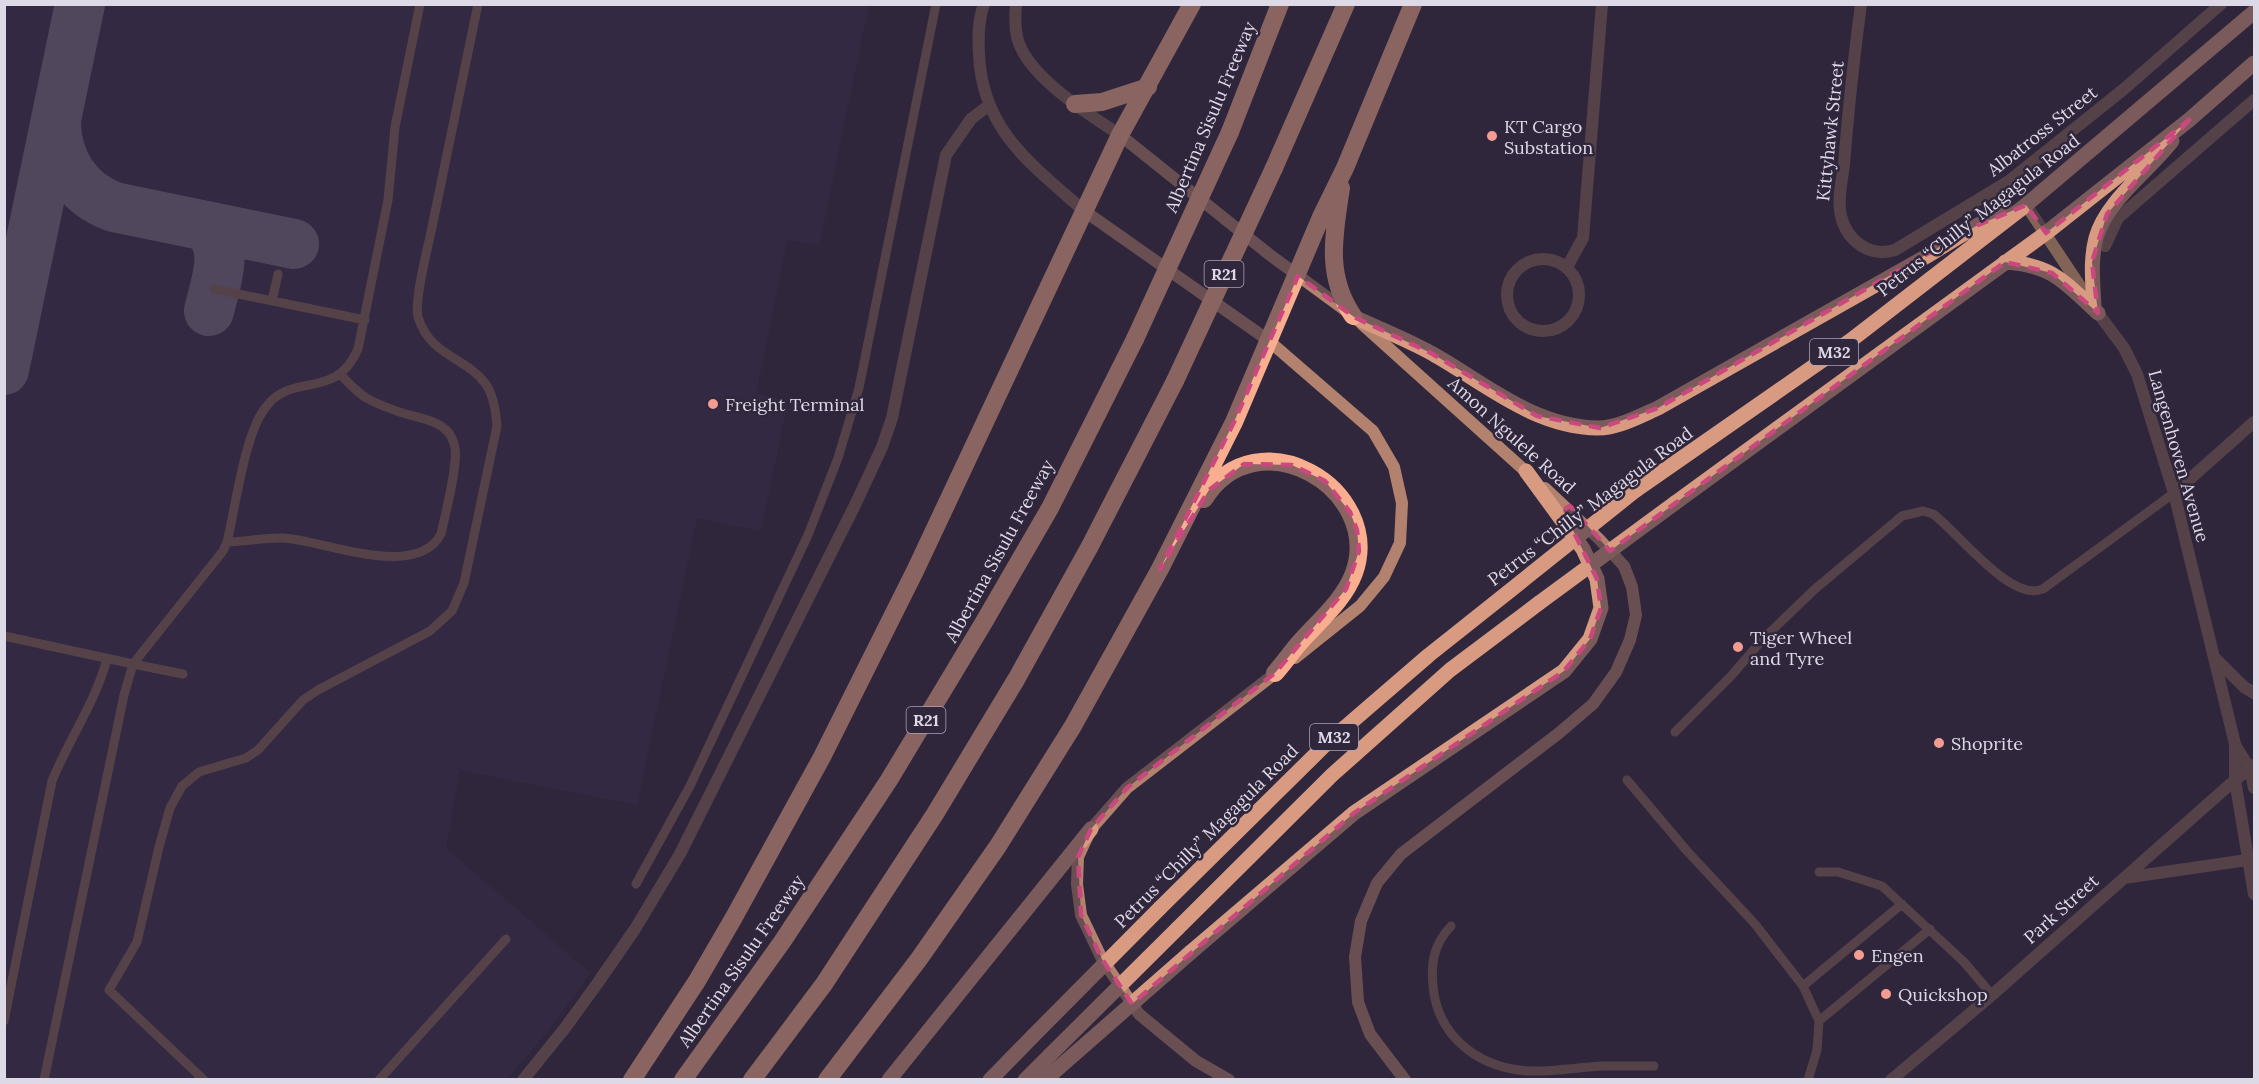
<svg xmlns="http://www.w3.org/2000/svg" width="2259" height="1084" viewBox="0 0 2259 1084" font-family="Lora,serif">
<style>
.built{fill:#392d49}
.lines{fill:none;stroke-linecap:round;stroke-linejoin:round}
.taxiway{stroke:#787083;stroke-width:50}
.service{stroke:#826457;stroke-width:9}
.minor{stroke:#826457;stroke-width:12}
.secondary{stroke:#b2826e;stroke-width:12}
.primary{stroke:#d89a80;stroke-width:15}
.motorway{stroke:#f9af8f;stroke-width:18}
.primary-bridge{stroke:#d89a80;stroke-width:15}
.motorway-bridge{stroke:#f9af8f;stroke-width:18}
.marked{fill:none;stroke:#c9487e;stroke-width:4.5;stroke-dasharray:12 8;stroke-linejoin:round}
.poi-dot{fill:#f59c92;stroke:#30273d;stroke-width:2}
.labels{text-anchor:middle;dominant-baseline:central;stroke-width:5;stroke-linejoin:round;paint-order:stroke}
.shield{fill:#30273d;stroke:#aaa4b4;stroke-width:1.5}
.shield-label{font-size:16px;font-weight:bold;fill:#ded9e7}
.street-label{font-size:18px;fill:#ded9e7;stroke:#30273d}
.poi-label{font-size:18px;fill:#ded9e7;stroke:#30273d;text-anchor:start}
</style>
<rect width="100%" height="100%" fill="#30273d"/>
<path class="built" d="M 5,5 L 869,5 L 819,246 L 787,240 L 756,394 L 788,401 L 761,531 L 697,518 L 637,805 L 460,770 L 446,848 L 590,973 L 549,1030 L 507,1079 L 5,1080 Z"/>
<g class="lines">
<path class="taxiway" d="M 56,122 C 56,161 78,194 114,207 L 294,244
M 205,226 C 231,247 215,284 209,311
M 4,370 L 80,4"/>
<path class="service" d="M 214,289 L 365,320
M 272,301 L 278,274
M 227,542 C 246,542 265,537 283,538 C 324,540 416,581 441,534 C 445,515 458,466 455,448 C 451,422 427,420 406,414 C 395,411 383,406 372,401 C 359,395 350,384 340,374
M 4,636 L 133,664 L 124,695 L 44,1080
M 183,674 L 133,664 L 223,551 L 227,542 C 236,506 244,436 265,408 C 293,370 335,402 358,349 L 388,200 L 395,127 L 420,4
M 1675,732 L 1731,676 L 1763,639 L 1815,589 L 1902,516 L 1923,511 L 1933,514 C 1958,532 2011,603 2043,589 L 2174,493
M 1627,780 L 1687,851 L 1755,924 L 1803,986 L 1819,1021 L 1817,1050 L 1808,1080
M 1819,872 L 1838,872 L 1882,886 L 1964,962 L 1992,995
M 636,884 L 690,786 L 808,535 L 838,458 L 859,388 L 936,4
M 1451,926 C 1432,946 1430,967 1434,994 C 1442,1041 1483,1069 1530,1071 C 1554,1072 1579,1067 1604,1066 C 1620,1066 1637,1066 1654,1066
M 1803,986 L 1902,904
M 4,1021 L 52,781 C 69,739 95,703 107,659
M 1819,1021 L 1930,929
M 204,1080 L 109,990 L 137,942 L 159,847 L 170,808 L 182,786 L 199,772 L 246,758 L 258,750 L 303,700 L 318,690 L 430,631 L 452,611 L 464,583 L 497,426 C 496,412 494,395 485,383 C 464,356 430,356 418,317 C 414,301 427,251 431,232 C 447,156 462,80 478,4
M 379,1080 L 506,939"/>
<path class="minor" d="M 984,4 C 978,21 978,37 979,54 C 982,130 1031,164 1083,210
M 1016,4 C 1015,15 1015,27 1017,37 C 1026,76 1089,114 1120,135
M 1861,4 C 1854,58 1848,111 1844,165 C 1842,180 1837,201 1841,216 C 1847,241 1870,258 1895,250 L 2009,181 L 2124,89 L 2221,4
M 2026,205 L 2098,313 L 2124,348 L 2137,374 L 2174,493 L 2235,744 L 2235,780 L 2254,894
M 2105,246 L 2118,218 L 2254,100
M1507 295a36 36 0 1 1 72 0a36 36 0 1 1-72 0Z
M 1567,267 L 1583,238 L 1602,4
M 2174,493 L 2254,422
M 2215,658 L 2244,687 L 2254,693
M 2235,745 L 2250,769 L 2254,788
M 2124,878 L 2254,859
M 523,1080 L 565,1028 L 597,984 L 635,929 L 680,854 L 856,503 L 882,447 L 892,418 L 946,155 L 971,119 L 988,106
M 1891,1080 L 1992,995 L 2235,780 L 2254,765"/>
<path class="secondary" d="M 1120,135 L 1270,255 L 1349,313
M 1083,210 L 1268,340 L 1373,431 L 1394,467 L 1402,503 L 1400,543 L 1384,577 L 1360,606 L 1295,658
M 1362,324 L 1532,477
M 1229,1080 L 1196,1061 L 1139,1014 L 1102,959 L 1081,915 L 1077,884 L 1078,857 L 1091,829 L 1127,788 L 1281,669
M 1405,1080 L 1370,1034 L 1358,1002 L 1355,957 L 1361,921 L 1377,883 L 1401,854 L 1559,733 L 1593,704 L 1616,672 L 1630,640 L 1636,615 L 1632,587 L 1624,566 L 1599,539 L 1545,488"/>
<path class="primary" d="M 2005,262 C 2053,265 2064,282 2098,313
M 2094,307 C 2093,284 2090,261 2096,238 C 2106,201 2149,171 2172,141
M 1354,317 C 1380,329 1408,340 1433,354 C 1486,384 1534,427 1598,428 C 1618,428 1640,416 1658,408 L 1927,256 L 1978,225 L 2008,213
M 1636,490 L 1850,341 L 2026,205 L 2254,12
M 1675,503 L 2046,233 L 2189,120 L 2254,63
M 1160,908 L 1327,743 L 1429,655 L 1522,581
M 1177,929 L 1332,775 L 1450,670 L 1539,603
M 1191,952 L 1354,813 L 1564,671 L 1590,639 L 1601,608 L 1597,579 L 1583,549 L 1526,471
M 889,1080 L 1091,829
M 990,1080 L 1033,1036
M 1025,1080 L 1050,1055
M 1045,1080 L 1055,1071"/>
<path class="motorway" d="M 1075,104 L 1102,102 L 1148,87
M 1230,132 L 1280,4
M 1274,168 L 1346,4
M 1341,188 C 1334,235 1325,275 1353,316
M 1204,499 C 1257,414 1384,489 1354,573 C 1344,600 1320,620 1301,641 C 1292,651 1284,663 1275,673
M 632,1080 L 697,981 L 733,919 L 822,757 L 915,571 L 1120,135 L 1192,4
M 683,1080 L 782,942 L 889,780 L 984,622 L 1050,508 L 1135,339
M 752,1080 L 824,984 L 935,814 L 1017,678 L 1090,546 L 1175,381
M 827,1080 L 919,959 L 998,846 L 1073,726 L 1160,569 L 1234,422 L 1321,217 L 1345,168 L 1413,4"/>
<path class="primary-bridge" d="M 1522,581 L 1636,490
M 1539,603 L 1675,503
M 1033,1036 L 1160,908
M 1050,1055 L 1177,929
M 1055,1071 L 1191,952"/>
<path class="motorway-bridge" d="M 1135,339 L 1230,132
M 1175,381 L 1274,168"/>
</g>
<path d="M0 0H2259V1084H0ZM 2189,120 L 2107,214 L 2092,262 L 2098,313 L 2052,273 L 2005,262 L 1610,551 L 1570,506 L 1563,510 L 1597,579 L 1601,608 L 1590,639 L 1564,671 L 1354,813 L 1132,1004 L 1102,959 L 1081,915 L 1078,857 L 1091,829 L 1127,788 L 1275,673 L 1346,589 L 1359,551 L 1357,530 L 1350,512 L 1325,481 L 1292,465 L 1244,464 L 1209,490 L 1160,569 L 1234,422 L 1298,276 L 1354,317 L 1431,353 L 1537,416 L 1600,428 L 1658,408 L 1978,225 L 2026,205 L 2046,233 Z" fill="#30273d" fill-opacity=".55" fill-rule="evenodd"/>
<path class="marked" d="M 2189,120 L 2107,214 L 2092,262 L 2098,313 L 2052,273 L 2005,262 L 1610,551 L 1570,506 L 1563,510 L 1597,579 L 1601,608 L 1590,639 L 1564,671 L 1354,813 L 1132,1004 L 1102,959 L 1081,915 L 1078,857 L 1091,829 L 1127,788 L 1275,673 L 1346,589 L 1359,551 L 1357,530 L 1350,512 L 1325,481 L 1292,465 L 1244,464 L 1209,490 L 1160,569 L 1234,422 L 1298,276 L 1354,317 L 1431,353 L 1537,416 L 1600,428 L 1658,408 L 1978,225 L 2026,205 L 2046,233 Z"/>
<g class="poi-dot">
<circle cx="1492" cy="136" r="6"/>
<circle cx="713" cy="404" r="6"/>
<circle cx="1738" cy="647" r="6"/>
<circle cx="1939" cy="743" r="6"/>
<circle cx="1859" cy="955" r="6"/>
<circle cx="1886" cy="994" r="6"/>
</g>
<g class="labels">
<g class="shield">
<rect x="1204.5" y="261" width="39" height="26" rx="4.5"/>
<rect x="1810" y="339" width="48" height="26" rx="4.5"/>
<rect x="906.5" y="707" width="39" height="26" rx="4.5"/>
<rect x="1310" y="724" width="48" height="26" rx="4.5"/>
</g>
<g class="shield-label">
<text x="1224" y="274">R21</text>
<text x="1834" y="352">M32</text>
<text x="926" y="720">R21</text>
<text x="1334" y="737">M32</text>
</g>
<g class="street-label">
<text transform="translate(1210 117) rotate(-67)">Albertina Sisulu Freeway</text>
<text transform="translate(1830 131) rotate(-84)">Kittyhawk Street</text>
<text transform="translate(2042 131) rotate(-38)">Albatross Street</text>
<text transform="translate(1978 215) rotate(-38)">Petrus “Chilly” Magagula Road</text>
<text transform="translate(1512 435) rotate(42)">Amon Ngulele Road</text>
<text transform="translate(2179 456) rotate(74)">Langenhoven Avenue</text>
<text transform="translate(1590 506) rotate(-37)">Petrus “Chilly” Magagula Road</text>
<text transform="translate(999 551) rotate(-61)">Albertina Sisulu Freeway</text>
<text transform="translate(1206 836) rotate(-45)">Petrus “Chilly” Magagula Road</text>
<text transform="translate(2061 909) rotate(-42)">Park Street</text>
<text transform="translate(741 961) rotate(-55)">Albertina Sisulu Freeway</text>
</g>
<g class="poi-label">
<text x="1504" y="126">KT Cargo<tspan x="1504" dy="21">Substation</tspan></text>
<text x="725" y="404">Freight Terminal</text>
<text x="1750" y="637">Tiger Wheel<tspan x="1750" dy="21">and Tyre</tspan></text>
<text x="1951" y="743">Shoprite</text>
<text x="1871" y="955">Engen</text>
<text x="1898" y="994">Quickshop</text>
</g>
</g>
<rect width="2259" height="1084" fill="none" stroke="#ded9e7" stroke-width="12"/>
</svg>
